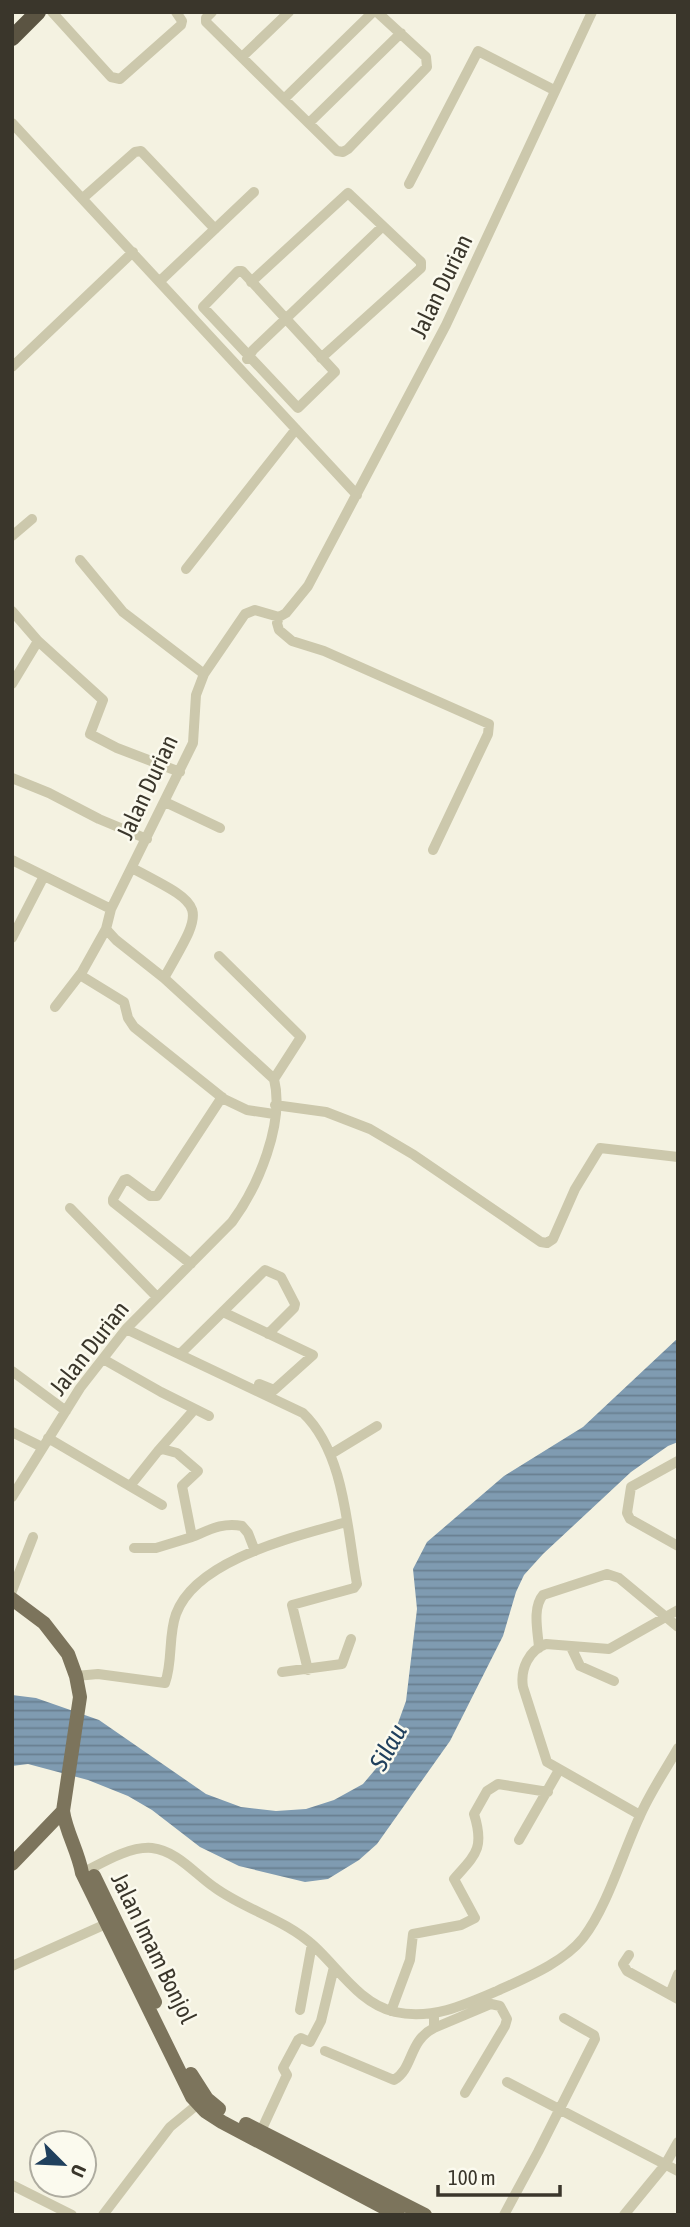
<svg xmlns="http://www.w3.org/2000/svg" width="690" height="2227" viewBox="0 0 690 2227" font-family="'Asap Condensed',sans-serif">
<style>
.water{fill:url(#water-rules)}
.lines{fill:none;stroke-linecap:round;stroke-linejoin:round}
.minor{stroke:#ccc8ac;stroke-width:10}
.major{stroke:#7c745c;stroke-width:14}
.highway{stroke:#5b5442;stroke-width:16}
.labels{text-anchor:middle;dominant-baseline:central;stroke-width:5;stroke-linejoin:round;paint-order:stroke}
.street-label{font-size:24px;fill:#3a362b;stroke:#fbfaee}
.water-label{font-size:26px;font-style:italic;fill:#20405d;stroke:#fbfaee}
</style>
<defs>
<pattern id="water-rules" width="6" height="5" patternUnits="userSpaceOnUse" patternTransform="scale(1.75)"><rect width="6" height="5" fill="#7f9bb1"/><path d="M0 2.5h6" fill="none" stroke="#697f90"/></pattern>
</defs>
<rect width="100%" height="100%" fill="#f4f2e1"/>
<path class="water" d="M 678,1338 L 678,1442 L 668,1446 L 631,1472 L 543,1554 L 524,1575 L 516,1592 L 503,1636 L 450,1741 L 377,1844 L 359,1860 L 328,1879 L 305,1882 L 239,1866 L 200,1847 L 152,1810 L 128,1796 L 88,1780 L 28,1764 L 12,1766 L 12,1695 L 36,1698 L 99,1720 L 206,1794 L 241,1807 L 276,1811 L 306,1809 L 334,1800 L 363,1784 L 379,1765 L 390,1745 L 406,1701 L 417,1609 L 413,1569 L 427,1542 L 504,1476 L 583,1427 Z"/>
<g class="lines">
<path class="minor" d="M 52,12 L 111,77 L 120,79 L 181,25 L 182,21 L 176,12
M 212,12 L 206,18 L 206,22 L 284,99 L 373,12
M 242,57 L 289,12
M 284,99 L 337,151 L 343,152 L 348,149 L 427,67 L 426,57 L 377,12
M 310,122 L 401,33
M 12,123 L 357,495
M 409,184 L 478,51 L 554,90
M 83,198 L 135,152 L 141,151 L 215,229
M 238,271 L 242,271 L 335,372 L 298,408 L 203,307 Z
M 160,281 L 254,192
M 251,282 L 348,193 L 421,262 L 421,268 L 321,358
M 247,359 L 253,350 L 382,227
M 12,367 L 133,252
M 12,536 L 32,519
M 80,560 L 123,612 L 204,674
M 186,569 L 296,429
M 12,611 L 38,641 L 103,700 L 90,734 L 117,748 L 180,772
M 279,617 L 277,623 L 279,630 L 292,641 L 324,651 L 489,724 L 488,734 L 433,850
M 12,684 L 38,641
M 12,778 L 49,793 L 99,819 L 147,839
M 165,802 L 220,828
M 12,860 L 111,909
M 132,868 C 208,908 206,904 164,978
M 12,938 L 44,876
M 219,956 L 301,1037 L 274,1079
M 80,975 L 124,1002 L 128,1018 L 134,1027 L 224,1099 L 247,1110 L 274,1114
M 55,1007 L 82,972 L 106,929
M 275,1105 L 326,1112 L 370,1129 L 414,1155 L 541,1242 L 547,1243 L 553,1239 L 575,1189 L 600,1148 L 678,1157
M 70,1208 L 157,1297
M 191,1264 L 113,1202 L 113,1199 L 124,1180 L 127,1179 L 150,1196 L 157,1196 L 222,1097
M 223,1312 L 313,1355 L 274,1390 L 259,1384
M 126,1329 L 303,1413 C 345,1453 347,1530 357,1584 L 354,1588 L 292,1605 L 308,1670
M 180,1354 L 265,1270 L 281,1277 L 295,1304 L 294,1308 L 268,1334
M 103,1359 L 161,1392 L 209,1416
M 12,1371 L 66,1411
M 12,1432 L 42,1447
M 48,1438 L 162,1505
M 158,1451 L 194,1410
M 331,1454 L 377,1426
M 678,1461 L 631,1487 L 627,1513 L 630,1519 L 678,1546
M 130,1486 L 158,1451 L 162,1449 L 177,1453 L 198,1471 L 182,1486 L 192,1537 C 209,1530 223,1522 242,1526 L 248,1533 L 255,1551
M 12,1497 L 80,1388 L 126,1329 L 232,1222 C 258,1187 285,1123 274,1079 L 164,978 L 116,940 L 106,929 L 111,909 L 193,743 L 196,695 L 204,674 L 245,614 L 255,610 L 279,617 L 286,613 L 308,586 L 446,325 L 592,12
M 134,1548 L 156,1548 L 192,1537
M 12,1591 L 33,1537
M 571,1647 L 580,1666 L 614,1681
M 539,1648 C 538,1632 532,1608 543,1595 L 607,1574 L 619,1578 L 678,1627
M 282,1672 L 342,1664 L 351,1639
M 76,1676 L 98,1674 L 165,1683 C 173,1662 168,1636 176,1614 C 196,1559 295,1537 346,1522
M 640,1815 L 547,1762 L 523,1687 C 520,1669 529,1650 546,1644 L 609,1649 L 678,1610
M 519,1840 L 559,1770
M 82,1873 C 102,1863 129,1846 152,1848 C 177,1851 194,1873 214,1887 C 245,1910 285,1919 314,1946 C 339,1969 360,2004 395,2012 C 432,2020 465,2005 497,1991 C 525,1978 563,1963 583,1938 C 607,1907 622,1855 639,1818 C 649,1794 665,1771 678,1748
M 629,1955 L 623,1964 L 627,1971 L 678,1999
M 12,1966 L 106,1924
M 670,1994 L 678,1974
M 300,2010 L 312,1944
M 391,2011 L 410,1960 L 413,1934 L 461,1925 L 475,1918 L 454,1879 C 475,1855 485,1849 474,1814 L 487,1791 L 498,1784 L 548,1792
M 434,2014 L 434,2028 L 491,2004 L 500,2006 L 507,2019 L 505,2026 L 465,2093
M 325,2051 L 394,2080 C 414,2068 408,2041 434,2028
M 507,2082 L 678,2171
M 261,2131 L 285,2079 L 287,2075 L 283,2068 L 298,2040 L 301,2038 L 310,2042 L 321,2021 L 334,1967
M 12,2185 L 72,2215
M 103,2215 L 170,2127 L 198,2104
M 504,2215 L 538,2152 L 595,2039 L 594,2035 L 564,2018
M 624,2215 L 665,2165 L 678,2142"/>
<path class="major" d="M 12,1599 L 44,1623 L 68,1654 L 76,1676 L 80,1697 L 63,1811 C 66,1832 78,1851 82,1873 L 192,2097 L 205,2111 L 222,2122 L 398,2215
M 12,1864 L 63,1811
M 94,1876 L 155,2002
M 191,2074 L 207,2099 L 219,2109
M 246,2124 L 425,2215"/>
<path class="highway" d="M 12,38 L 38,12"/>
</g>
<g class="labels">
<g class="street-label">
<text transform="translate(441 286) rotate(-64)">Jalan Durian</text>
<text transform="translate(147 787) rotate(-65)">Jalan Durian</text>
<text transform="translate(89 1348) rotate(-52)">Jalan Durian</text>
<text transform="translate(154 1948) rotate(64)">Jalan Imam Bonjol</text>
</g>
<g class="water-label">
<text transform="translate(388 1747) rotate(-61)">Silau</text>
</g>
</g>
<rect width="690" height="2227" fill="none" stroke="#3a362b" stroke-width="28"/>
<g transform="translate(63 2164) rotate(114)"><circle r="33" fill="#fbfaee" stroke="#aeaca0" stroke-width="2"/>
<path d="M0-5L12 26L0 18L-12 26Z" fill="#20405d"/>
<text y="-10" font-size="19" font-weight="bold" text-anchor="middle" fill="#3a362b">U</text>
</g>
<path d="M438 2185v10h122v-10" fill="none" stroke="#3a362b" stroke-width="3.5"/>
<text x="448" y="2185" font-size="21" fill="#3a362b" stroke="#fbfaee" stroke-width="5" paint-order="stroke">100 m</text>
</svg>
